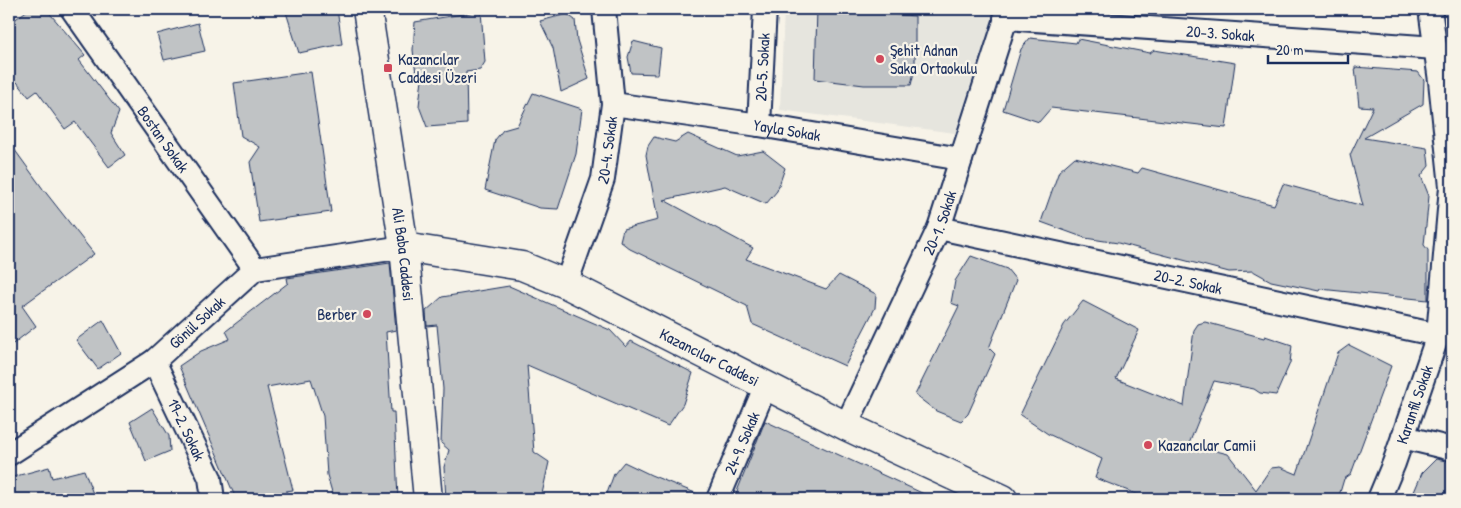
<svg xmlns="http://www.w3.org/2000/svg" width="1461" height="508" viewBox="0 0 1461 508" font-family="'Patrick Hand',sans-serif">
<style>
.built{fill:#e6e5de}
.building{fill:#c0c3c5;stroke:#1b2f5e}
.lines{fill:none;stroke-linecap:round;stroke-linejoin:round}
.street-casing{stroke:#1b2f5e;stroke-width:26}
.secondary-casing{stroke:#1b2f5e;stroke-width:31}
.street{stroke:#f7f3e8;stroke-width:22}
.secondary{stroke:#f7f3e8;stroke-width:28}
.poi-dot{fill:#d1495b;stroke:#f7f3e8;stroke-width:2}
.labels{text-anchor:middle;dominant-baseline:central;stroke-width:4.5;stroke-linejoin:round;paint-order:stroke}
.street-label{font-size:16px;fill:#1b2f5e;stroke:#f7f3e8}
.poi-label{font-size:16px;fill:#1b2f5e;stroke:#f7f3e8;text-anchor:start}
</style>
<rect width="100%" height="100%" fill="#f7f3e8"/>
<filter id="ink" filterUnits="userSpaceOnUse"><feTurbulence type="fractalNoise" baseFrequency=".02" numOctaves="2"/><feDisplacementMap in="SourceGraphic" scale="10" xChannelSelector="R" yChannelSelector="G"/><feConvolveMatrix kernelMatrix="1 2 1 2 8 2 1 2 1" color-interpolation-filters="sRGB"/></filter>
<g filter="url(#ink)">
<path class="built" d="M 784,9 L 995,9 L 955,133 L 780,110 Z"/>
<path class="building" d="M 29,9 L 46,9 L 85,55 L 79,60 L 119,112 L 111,133 L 125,155 L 109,167 L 75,122 L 65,129 L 37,91 L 29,97 L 17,82 L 9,86 L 9,24 Z
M 285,9 L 337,9 L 342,44 L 299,53 Z
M 817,9 L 887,9 L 887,14 L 915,16 L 915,68 L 911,85 L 864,85 L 815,79 Z
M 481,11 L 485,62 L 480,70 L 466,72 L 467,124 L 427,127 L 419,106 L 422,78 L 416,74 L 413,50 L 415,22 Z
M 567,14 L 575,20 L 577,40 L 589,79 L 561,92 L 553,48 L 540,21 Z
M 198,23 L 205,51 L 164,60 L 157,34 Z
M 1030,38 L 1076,43 L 1078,39 L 1150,53 L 1154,50 L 1235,63 L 1226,128 L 1051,108 L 1039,122 L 1003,110 L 1021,49 Z
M 633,41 L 661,48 L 658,74 L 631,73 L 628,57 Z
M 1355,67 L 1418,72 L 1424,80 L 1423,104 L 1364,138 L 1427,148 L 1429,166 L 1421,176 L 1429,196 L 1424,245 L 1428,250 L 1428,300 L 1320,289 L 1319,291 L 1271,281 L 1253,271 L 1229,272 L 1118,243 L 1085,238 L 1041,222 L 1059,171 L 1075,157 L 1138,173 L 1142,168 L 1274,205 L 1283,184 L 1363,206 L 1350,155 L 1373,107 L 1359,106 Z
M 311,72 L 331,212 L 259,222 L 250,162 L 260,147 L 241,136 L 234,83 Z
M 533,93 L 582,109 L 576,154 L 558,209 L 540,208 L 485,190 L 495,140 L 503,130 L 517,126 Z
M 688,134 L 737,156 L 763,151 L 785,168 L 777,191 L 766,204 L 725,186 L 664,200 L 753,248 L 746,259 L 826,289 L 839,275 L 876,294 L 875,308 L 845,366 L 752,324 L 747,306 L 630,249 L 620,241 L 623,229 L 658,220 L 646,155 L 648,146 L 654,137 L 675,142 Z
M 9,142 L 43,189 L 94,254 L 22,306 L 36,326 L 9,347 Z
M 971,256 L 1007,269 L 1016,280 L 989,348 L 995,354 L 968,414 L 961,421 L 936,411 L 915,395 L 959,306 L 951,303 L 955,281 Z
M 390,263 L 396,330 L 386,332 L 391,412 L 394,412 L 398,499 L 334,499 L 327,475 L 323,416 L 311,379 L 267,387 L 293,490 L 286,491 L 286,499 L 236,499 L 179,366 L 201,351 L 230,339 L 226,331 L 288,283 L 287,278 Z
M 509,286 L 610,330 L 626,347 L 631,341 L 693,373 L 683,404 L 668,426 L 527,365 L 534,452 L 549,462 L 542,494 L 536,499 L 446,499 L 444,467 L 449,450 L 441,443 L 443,389 L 437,325 L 427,326 L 426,311 L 442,297 Z
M 1083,301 L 1139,330 L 1116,379 L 1184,406 L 1194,330 L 1198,324 L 1205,322 L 1264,338 L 1265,336 L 1292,345 L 1290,363 L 1276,395 L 1260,393 L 1254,389 L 1214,381 L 1189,444 L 1228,454 L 1256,490 L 1271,468 L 1280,467 L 1297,474 L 1338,353 L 1349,345 L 1391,366 L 1351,474 L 1344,479 L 1338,499 L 1149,499 L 1095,478 L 1102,459 L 1048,434 L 1020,415 L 1064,325 Z
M 103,320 L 121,353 L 98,369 L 76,340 Z
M 152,408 L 169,436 L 170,451 L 146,461 L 130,422 Z
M 765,421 L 935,499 L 734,499 Z
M 1436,459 L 1452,462 L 1452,499 L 1411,499 L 1422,473 Z
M 624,462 L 651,475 L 705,497 L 705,499 L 605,499 L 614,474 Z
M 49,467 L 52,478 L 84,470 L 95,499 L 9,499 L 9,478 Z"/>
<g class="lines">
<g class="street-casing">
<g id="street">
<path id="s1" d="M 72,9 L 255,269"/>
<path id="s2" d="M 1005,18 L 1436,48"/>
<path id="s3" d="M 613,104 L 759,125 L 961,159"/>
<path id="s4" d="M 759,125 L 765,9"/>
<path id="s5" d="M 939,228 L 1438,335"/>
<path id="s6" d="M 566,284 L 603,179 L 613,104 L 604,9"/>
<path id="s7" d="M 154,361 L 210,478 L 213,499"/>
<path id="s8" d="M 846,426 L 939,228 L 1009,9"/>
<path d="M 1403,437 L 1452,449"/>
<path id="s9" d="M 9,454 L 154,361 L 255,269 L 404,247"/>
<path id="s10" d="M 718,499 L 766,385"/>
<path id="s11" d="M 1379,499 L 1394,463 L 1438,335 L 1451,187 L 1440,81 L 1430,9"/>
</g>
</g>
<g class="secondary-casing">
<g id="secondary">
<path id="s12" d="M 367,9 L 404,247 L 428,499"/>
<path id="s13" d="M 404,247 L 522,266 L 566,284 L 846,426 L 1003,499"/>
</g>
</g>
<use href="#street" class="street"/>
<use href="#secondary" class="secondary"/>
</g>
</g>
<g class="poi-dot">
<circle cx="880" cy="59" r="5"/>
<rect x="383" y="63" width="10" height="10" rx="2.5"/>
<circle cx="367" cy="314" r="5"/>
<circle cx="1148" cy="445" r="5"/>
</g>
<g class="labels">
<g class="street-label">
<text stroke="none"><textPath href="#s2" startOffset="216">20-3. Sokak</textPath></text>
<text stroke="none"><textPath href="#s4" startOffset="58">20-5. Sokak</textPath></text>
<text stroke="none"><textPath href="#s3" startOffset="176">Yayla Sokak</textPath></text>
<text stroke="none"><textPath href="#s1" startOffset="159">Bostan Sokak</textPath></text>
<text stroke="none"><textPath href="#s6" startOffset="141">20-4. Sokak</textPath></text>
<text stroke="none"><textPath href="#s8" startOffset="224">20-1. Sokak</textPath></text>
<text stroke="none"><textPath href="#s12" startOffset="248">Ali Baba Caddesi</textPath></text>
<text stroke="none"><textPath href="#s5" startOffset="255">20-2. Sokak</textPath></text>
<text stroke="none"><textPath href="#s9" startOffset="230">Gönül Sokak</textPath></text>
<text stroke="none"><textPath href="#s13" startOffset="328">Kazancılar Caddesi</textPath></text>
<text stroke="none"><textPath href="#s11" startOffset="101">Karanfil Sokak</textPath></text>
<text stroke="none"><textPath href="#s7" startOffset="76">19-2. Sokak</textPath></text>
<text stroke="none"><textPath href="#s10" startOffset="61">24-9. Sokak</textPath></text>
</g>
<g class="poi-label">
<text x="890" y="50">Şehit Adnan<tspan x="890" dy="18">Saka Ortaokulu</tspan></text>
<text x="398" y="59">Kazancılar<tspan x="398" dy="18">Caddesi Üzeri</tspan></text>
<text x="357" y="314" text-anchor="end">Berber</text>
<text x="1158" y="445">Kazancılar Camii</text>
</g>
</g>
<rect width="1461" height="508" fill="none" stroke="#f7f3e8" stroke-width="30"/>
<rect x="15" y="15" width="1431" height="478" fill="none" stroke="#1b2f5e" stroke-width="2" filter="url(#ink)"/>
<path d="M1268 55v8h80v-8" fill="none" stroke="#1b2f5e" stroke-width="2.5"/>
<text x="1276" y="55" font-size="15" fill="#1b2f5e" stroke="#f7f3e8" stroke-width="4" paint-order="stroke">20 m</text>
</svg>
